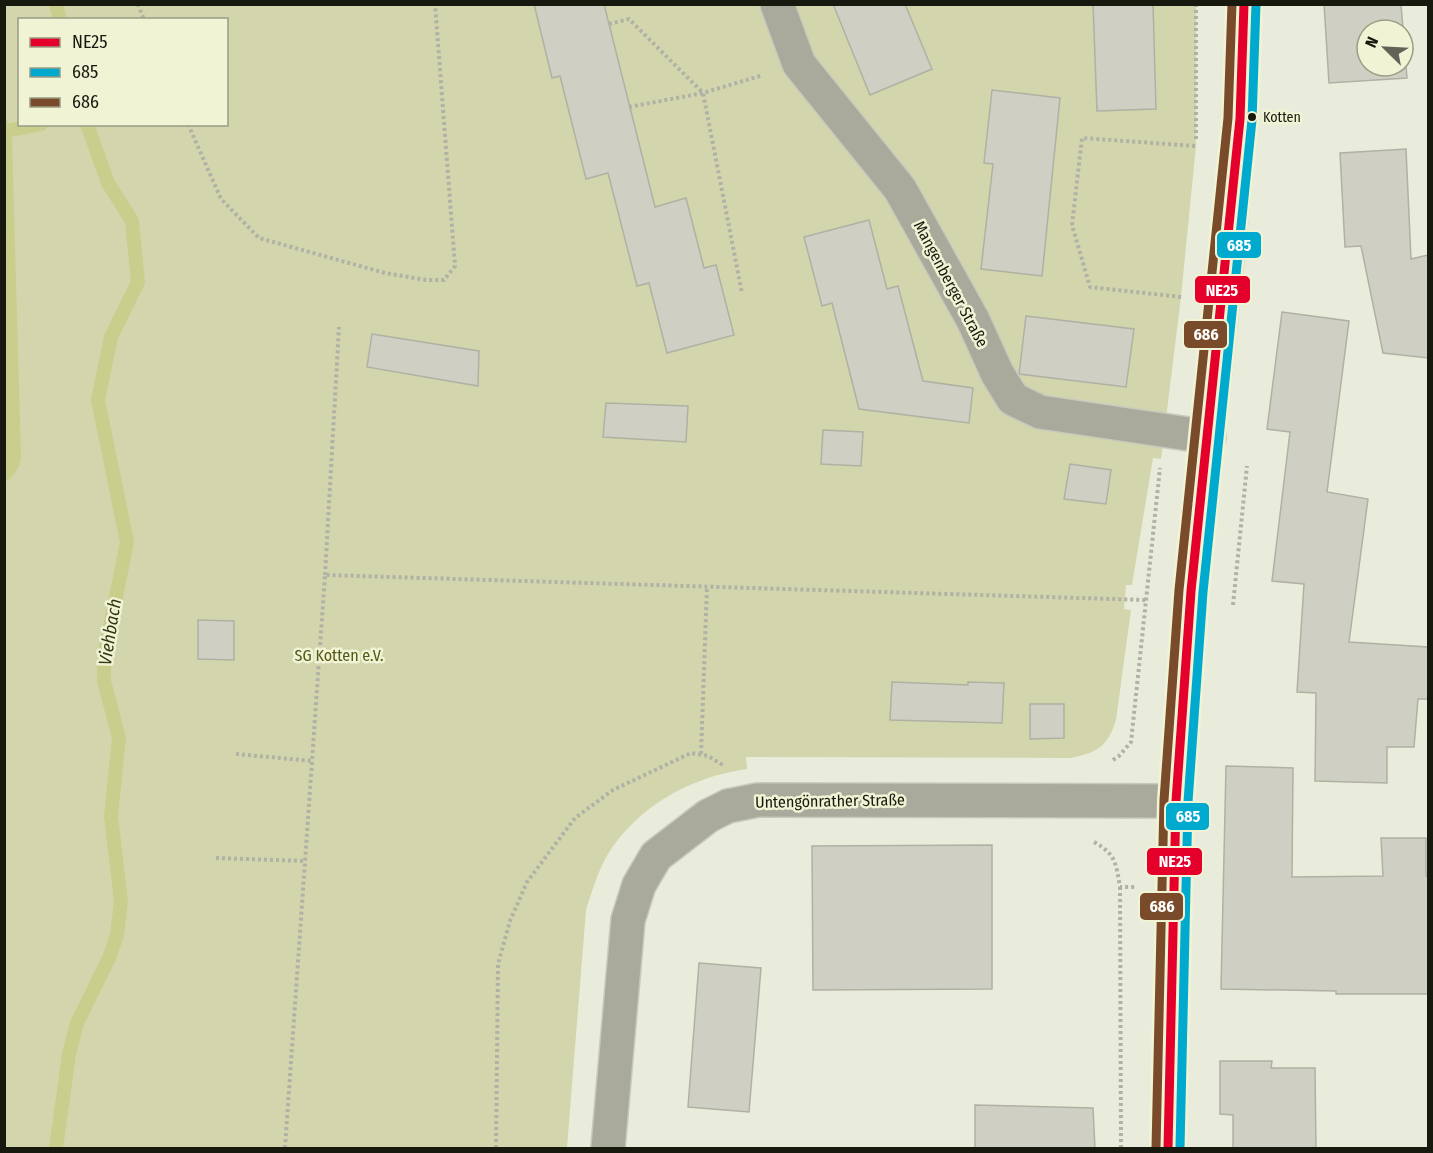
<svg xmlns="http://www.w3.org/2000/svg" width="1433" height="1153" viewBox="0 0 1433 1153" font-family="'Fira Sans Condensed',sans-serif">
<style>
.green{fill:#d3d6ad;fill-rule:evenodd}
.water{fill:#cace8c}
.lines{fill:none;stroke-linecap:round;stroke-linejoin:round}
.stream{stroke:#cace8c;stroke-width:14}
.building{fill:#cfd0c3;stroke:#afb1a3;stroke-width:1.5;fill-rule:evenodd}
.minor-casing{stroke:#c8c9bc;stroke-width:36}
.major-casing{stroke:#c8c9bc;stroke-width:36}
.path{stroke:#b1b2a5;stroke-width:4;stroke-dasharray:3 3;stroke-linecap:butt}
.minor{stroke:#a9a99c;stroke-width:33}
.major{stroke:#a9ab99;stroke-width:33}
.bus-1-casing{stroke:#f0f3d4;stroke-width:14}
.bus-2-casing{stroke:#f0f3d4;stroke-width:14}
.bus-3-casing{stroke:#f0f3d4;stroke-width:14}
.bus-1{stroke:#e4002b;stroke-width:9}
.bus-2{stroke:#00a9ce;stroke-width:9}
.bus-3{stroke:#7a4b2a;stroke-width:9}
.bus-dot{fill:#18190e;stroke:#f0f3d4;stroke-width:2}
.labels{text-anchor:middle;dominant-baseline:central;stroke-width:5;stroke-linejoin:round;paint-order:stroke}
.bus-label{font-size:14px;fill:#18190e;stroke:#f0f3d4;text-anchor:start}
.street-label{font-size:16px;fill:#18190e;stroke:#f0f3d4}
.park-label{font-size:16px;fill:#565818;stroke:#f0f3d4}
.water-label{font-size:18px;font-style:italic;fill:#353711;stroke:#f0f3d4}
.line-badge{stroke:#f0f3d4;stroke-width:2}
.badge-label{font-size:16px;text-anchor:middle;font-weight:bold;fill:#fff}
</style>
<rect width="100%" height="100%" fill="#eaecdb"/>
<path class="green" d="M 5,5 L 1196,5 L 1196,146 L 1181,297 L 1161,459 L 1153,458 L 1132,585 L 1126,585 L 1124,609 L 1131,610 L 1116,720 C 1108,746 1097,753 1071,758 L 746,757 L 747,769 C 691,777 639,805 608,854 C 598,871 592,891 586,910 L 567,1148 L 5,1148 ZM 20,20 L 226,20 L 226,124 L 20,124 Z"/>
<path class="water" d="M 5,118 L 8,122 L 12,139 L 21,457 C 19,469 15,476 5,482 Z"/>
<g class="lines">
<path class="stream" d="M 56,4 L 60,20
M 11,130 L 41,124
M 56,1148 L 69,1054 L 77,1023 L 109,958 L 117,935 L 121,901 L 111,816 L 119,738 L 104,681 L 104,657 L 127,542 L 98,400 L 111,337 L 138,282 L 132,221 L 108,183 L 87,124"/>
</g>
<path class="building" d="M 534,4 L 604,4 L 655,207 L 686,198 L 704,268 L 716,265 L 734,335 L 667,353 L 649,283 L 637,286 L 608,173 L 586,179 L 560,76 L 552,78 Z
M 833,4 L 905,4 L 932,69 L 870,95 Z
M 1093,4 L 1153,4 L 1156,109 L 1097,111 Z
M 1324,4 L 1401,4 L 1407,78 L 1329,83 ZM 1367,30 L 1403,30 L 1403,66 L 1367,66 Z
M 992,90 L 1060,98 L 1042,276 L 981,269 L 993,164 L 984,163 Z
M 1406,149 L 1411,259 L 1428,255 L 1428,358 L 1383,353 L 1361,246 L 1345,247 L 1340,153 Z
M 869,220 L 887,289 L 898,286 L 923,381 L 973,388 L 969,423 L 859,409 L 832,303 L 822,306 L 804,237 Z
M 1282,312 L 1349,321 L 1327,492 L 1368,499 L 1349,642 L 1428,647 L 1428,699 L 1418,699 L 1414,747 L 1387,747 L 1387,783 L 1315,781 L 1316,693 L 1297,692 L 1304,584 L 1272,581 L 1290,432 L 1267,429 Z
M 1026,316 L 1134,329 L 1126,387 L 1019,374 Z
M 372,334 L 479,351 L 478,386 L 367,367 Z
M 606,403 L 688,406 L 686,442 L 603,437 Z
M 823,430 L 863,432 L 861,466 L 821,464 Z
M 1070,464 L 1111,470 L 1106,504 L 1064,499 Z
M 198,620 L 234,621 L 234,660 L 198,659 Z
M 892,682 L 968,685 L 968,682 L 1004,683 L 1002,723 L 890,720 Z
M 1030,704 L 1064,704 L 1064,738 L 1030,739 Z
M 1226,766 L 1293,768 L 1292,877 L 1383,876 L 1381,838 L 1426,838 L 1426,876 L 1428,876 L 1428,994 L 1336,994 L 1336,991 L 1221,989 Z
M 992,845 L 992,989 L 813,990 L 812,846 Z
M 699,963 L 761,968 L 749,1112 L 688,1107 Z
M 1220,1061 L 1272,1061 L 1271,1068 L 1315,1068 L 1316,1149 L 1233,1149 L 1233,1115 L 1220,1114 Z
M 975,1105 L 1093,1108 L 1095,1149 L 975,1149 Z"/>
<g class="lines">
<g class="minor-casing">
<path id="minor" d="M 777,4 L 799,64 L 900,189 L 973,320 L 997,373 L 1013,399 L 1040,412 L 1209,437
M 608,1148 L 628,920 L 639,885 L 656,856 L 708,816 L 728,806 L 758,800 L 1176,801"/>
</g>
<g class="major-casing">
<path id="major" d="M 1168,1148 L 1176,801 L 1191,591 L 1228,248 L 1240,119 L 1244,4"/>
</g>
<path class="path" d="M 138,4 L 144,20
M 1196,4 L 1196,139
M 609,24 L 629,19 L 703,93 L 742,293
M 629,107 L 703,93 L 763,75
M 188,124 L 221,199 L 259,238 L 385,273 L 426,280 L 444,280 L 455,266 L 435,4
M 1181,297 L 1090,287 L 1072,225 L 1082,138 L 1196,146
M 325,575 L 339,327
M 1233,605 L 1247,466
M 236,754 L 312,761
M 701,754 L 707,587
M 1113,760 L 1119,756 L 1131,742 L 1160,468
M 1094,842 C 1116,854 1116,864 1120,887 L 1135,887
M 216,858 L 306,861
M 1120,887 L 1121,1148
M 285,1148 L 325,575 L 1146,600
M 496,1148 L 498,964 L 510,921 L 527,882 L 575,818 L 613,790 L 691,753 L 708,756 L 723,765"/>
<use href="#minor" class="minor"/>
<use href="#major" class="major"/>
<g class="bus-1-casing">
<path id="bus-1" d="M 1168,1148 L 1176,801 L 1191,591 L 1240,119 L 1244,4"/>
</g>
<g class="bus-2-casing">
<path id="bus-2" d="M 1180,1148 L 1188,802 L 1203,592 L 1252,120 L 1256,4"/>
</g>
<g class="bus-3-casing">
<path id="bus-3" d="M 1156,1148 L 1164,800 L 1179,590 L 1228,118 L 1232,4"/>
</g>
<use href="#bus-1" class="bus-1"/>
<use href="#bus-2" class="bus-2"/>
<use href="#bus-3" class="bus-3"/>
</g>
<circle class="bus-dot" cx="1252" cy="117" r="5"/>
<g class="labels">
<g class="bus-label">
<text x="1263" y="117">Kotten</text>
</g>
<g class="street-label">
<text transform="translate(951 284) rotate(62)">Mangenberger Straße</text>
<text transform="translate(830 801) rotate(-1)">Untengönrather Straße</text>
</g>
<g class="park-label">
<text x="339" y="655">SG Kotten e.V.</text>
</g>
<g class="water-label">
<text transform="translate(110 632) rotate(-81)">Viehbach</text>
</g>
</g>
<g class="line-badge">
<rect x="1216" y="231" width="46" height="28" rx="6" fill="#00a9ce"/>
<rect x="1194" y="275" width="57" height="29" rx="6" fill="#e4002b"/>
<rect x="1183" y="320" width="45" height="29" rx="6" fill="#7a4b2a"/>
<rect x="1165" y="802" width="45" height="29" rx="6" fill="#00a9ce"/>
<rect x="1146" y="847" width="57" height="29" rx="6" fill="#e4002b"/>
<rect x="1139" y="892" width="45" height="29" rx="6" fill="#7a4b2a"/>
</g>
<g class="badge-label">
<text x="1239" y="251">685</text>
<text x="1222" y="296">NE25</text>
<text x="1206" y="340">686</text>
<text x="1188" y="822">685</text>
<text x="1175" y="867">NE25</text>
<text x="1162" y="912">686</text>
</g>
<rect width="1433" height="1153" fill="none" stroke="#18190e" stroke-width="12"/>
<rect x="18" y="18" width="210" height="108" fill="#f0f3d4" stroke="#9a9c85" stroke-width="1.5"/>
<rect x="30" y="38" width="30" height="9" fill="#e4002b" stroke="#9a9c85" stroke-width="1.5"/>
<text x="72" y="48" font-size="18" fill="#18190e">NE25</text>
<rect x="30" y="68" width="30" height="9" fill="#00a9ce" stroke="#9a9c85" stroke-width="1.5"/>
<text x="72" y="78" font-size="18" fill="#18190e">685</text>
<rect x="30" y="98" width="30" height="9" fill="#7a4b2a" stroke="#9a9c85" stroke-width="1.5"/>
<text x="72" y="108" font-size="18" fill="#18190e">686</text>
<g transform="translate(1385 48) rotate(294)"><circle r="28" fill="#f0f3d4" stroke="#9a9c85" stroke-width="1.5"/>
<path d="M0-4.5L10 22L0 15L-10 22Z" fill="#626356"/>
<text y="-9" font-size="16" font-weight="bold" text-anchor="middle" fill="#18190e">N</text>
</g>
</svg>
